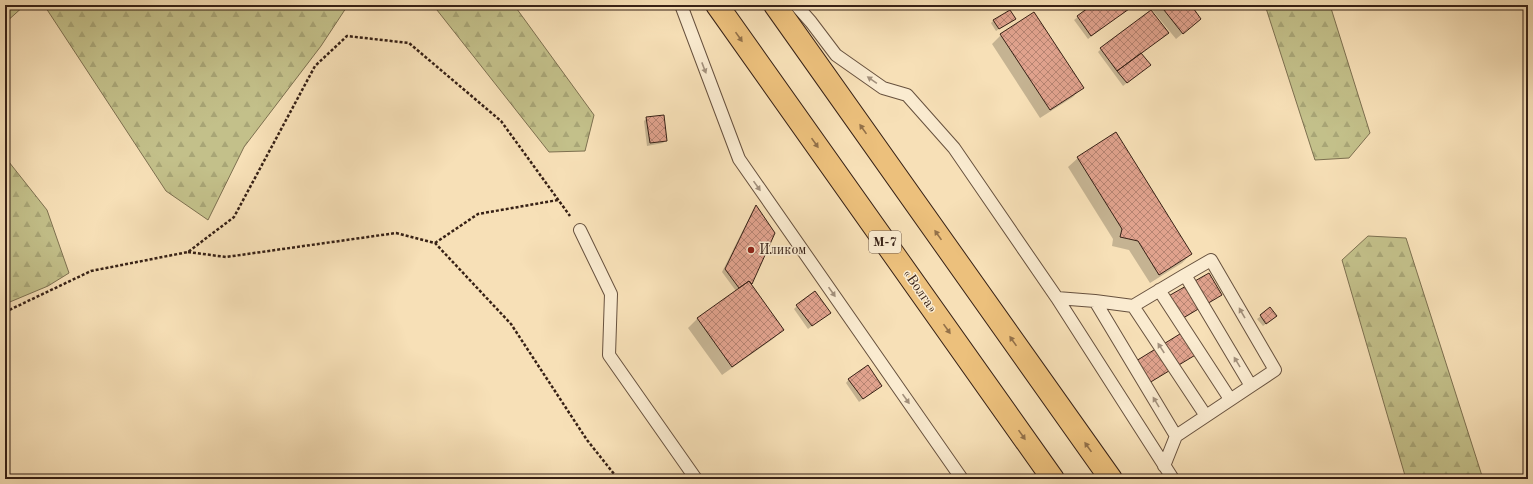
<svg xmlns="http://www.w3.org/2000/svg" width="1533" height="484" viewBox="0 0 1533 484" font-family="'Old Standard TT',serif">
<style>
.grass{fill:#c3c08a;stroke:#7d7050}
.forest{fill:url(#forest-firs);stroke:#7d7050}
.shadow{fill:#0003}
.building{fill:url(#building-cross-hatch);stroke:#372116}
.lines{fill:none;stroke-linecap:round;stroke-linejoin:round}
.lane-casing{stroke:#67513e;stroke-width:14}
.highway-casing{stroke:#372116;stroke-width:24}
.path{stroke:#372116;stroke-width:2.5;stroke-dasharray:3 2;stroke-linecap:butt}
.lane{stroke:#faebd0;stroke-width:12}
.highway{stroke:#ecc07c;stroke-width:22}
.oneway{fill:#927049}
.oneway2{fill:#a2907c}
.poi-dot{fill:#8f2418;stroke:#faebd0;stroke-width:1.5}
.labels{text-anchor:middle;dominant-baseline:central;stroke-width:3;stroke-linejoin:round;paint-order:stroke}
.shield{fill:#faebd0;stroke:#725e4e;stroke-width:1}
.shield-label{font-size:13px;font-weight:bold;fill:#372116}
.poi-label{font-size:14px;fill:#372116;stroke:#faebd0;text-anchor:start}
.street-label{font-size:14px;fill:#372116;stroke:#faebd0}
</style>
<defs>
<pattern id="forest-firs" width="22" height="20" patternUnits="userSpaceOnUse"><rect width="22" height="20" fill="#c3c08a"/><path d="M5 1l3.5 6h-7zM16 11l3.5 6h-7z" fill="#a8a576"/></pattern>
<pattern id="building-cross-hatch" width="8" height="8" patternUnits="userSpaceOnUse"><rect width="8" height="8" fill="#e0a28d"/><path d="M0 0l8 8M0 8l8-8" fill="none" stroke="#b68472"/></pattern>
</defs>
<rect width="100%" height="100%" fill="#f7e0b7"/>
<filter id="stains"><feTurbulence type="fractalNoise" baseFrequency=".005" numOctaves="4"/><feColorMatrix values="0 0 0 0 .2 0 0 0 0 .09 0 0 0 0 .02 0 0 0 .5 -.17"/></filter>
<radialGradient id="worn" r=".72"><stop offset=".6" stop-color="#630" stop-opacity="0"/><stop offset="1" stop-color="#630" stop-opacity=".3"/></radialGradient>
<path class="grass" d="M 5,5 L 25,5 L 5,23 Z"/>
<path class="forest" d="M 44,5 L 348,5 L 321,46 L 244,147 L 208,220 L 166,191 Z
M 433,5 L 514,5 L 594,115 L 585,151 L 549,152 Z
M 1265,5 L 1330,5 L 1370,133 L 1349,158 L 1315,160 Z
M 5,157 L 47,210 L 69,273 L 48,286 L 5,304 Z
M 1368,236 L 1406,238 L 1483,479 L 1406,479 L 1342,260 Z"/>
<path class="shadow" d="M 899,5 L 932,5 L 929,10 Z
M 1093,5 L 1124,5 L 1124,12 L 1088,39 L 1074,20 Z
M 1148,5 L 1189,5 L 1200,19 L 1176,39 Z
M 1014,19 L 996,31 L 991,23 L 994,20 Z
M 1001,35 L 1082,87 L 1073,97 L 1040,118 L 992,44 Z
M 1101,49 L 1141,54 L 1146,68 L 1123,86 L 1098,52 Z
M 647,118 L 666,140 L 663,143 L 647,146 L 644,121 Z
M 1078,158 L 1191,254 L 1182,263 L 1150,283 L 1129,250 L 1112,246 L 1113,239 L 1068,167 Z
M 755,207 L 774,233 L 751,285 L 782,330 L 773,339 L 722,375 L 688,328 L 697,319 L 736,291 L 722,272 L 753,210 Z
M 1221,295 L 1175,324 L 1162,302 Z
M 797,306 L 826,316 L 808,329 L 794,309 Z
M 1270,309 L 1272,319 L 1263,326 L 1257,319 Z
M 1188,331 L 1197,354 L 1146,385 Z
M 849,379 L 881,386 L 859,402 L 846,383 Z"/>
<path class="building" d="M 1092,5 L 1125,5 L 1129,9 L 1091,36 L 1077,16 Z
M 1160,5 L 1191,5 L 1201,19 L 1183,34 Z
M 1010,10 L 1016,19 L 999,29 L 993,20 Z
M 1151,10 L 1169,33 L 1117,71 L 1100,48 Z
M 1034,12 L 1084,88 L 1050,110 L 1000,34 Z
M 1141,53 L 1151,65 L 1127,83 L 1117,71 Z
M 664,115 L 667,141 L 650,143 L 646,117 Z
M 1116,132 L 1192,254 L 1159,275 L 1138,241 L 1120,237 L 1122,229 L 1077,157 Z
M 756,205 L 775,233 L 752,284 L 749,281 L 739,288 L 725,269 Z
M 1209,273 L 1222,295 L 1178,321 L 1165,298 Z
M 749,281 L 784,330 L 732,367 L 697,318 Z
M 815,291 L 831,313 L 812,326 L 796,305 Z
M 1270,307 L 1277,316 L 1266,324 L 1260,315 Z
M 1188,329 L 1202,351 L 1149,383 L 1136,361 Z
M 868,365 L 882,386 L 863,399 L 848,379 Z"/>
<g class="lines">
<g class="lane-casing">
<path id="lane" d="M 681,5 L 739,159 L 962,479
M 796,5 L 811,22 L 836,55 L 883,88 L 907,95 L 954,148 L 1057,298 L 1173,479
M 580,230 L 611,294 L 609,355 L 696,479
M 1185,275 L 1211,260 L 1275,370 L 1251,386
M 1159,290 L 1230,399
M 1057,298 L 1095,301 L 1133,306 L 1185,275 L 1251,386 L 1176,436 L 1164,466
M 1095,301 L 1176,436
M 1133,306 L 1206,416"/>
</g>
<g class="highway-casing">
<path id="highway" d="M 717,5 L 1053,479
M 775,5 L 1111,479"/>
</g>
<path class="path" d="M 435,243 L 478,214 L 558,200
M 188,252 L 226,257 L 396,233 L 435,243 L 511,324 L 587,440 L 618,479
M 5,312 L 91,271 L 188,252 L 234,217 L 315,66 L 347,36 L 409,43 L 501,121 L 570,216"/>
<use href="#lane" class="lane"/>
<use href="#highway" class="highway"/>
</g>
<defs><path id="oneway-solid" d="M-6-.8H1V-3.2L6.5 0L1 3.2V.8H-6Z"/></defs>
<g class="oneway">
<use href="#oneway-solid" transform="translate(739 37) rotate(55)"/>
<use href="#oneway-solid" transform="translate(863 129) rotate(-125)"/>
<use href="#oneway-solid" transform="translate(815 143) rotate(55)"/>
<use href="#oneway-solid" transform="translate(938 235) rotate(-125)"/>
<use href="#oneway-solid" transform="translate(947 329) rotate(55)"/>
<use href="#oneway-solid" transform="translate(1013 341) rotate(-125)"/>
<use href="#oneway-solid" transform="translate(1022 435) rotate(55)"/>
<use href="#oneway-solid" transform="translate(1088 447) rotate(-125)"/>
</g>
<g class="oneway2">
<use href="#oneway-solid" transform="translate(704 68) rotate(69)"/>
<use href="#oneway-solid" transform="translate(872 80) rotate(-145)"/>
<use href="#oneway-solid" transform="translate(757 186) rotate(55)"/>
<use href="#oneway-solid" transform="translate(832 292) rotate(55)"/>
<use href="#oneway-solid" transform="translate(1242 313) rotate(-120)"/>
<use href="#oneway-solid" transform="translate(1161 348) rotate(-123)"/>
<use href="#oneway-solid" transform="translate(1237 362) rotate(-121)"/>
<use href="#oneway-solid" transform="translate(906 399) rotate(55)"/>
<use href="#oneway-solid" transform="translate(1156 402) rotate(-121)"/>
</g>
<circle class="poi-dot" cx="751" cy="250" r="4"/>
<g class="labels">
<rect class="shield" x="869" y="231" width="32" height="22" rx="3"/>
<g class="shield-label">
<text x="885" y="242">М-7</text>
</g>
<g class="poi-label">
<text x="759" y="250">Иликом</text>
</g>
<g class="street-label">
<text transform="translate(920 291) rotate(55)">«Волга»</text>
</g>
</g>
<rect width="1533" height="484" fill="none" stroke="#f7e0b7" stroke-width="20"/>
<rect x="6" y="6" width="1521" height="472" fill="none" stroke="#372116" stroke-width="2"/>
<rect x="10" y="10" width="1513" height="464" fill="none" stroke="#372116"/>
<rect width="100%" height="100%" filter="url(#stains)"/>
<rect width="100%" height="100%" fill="url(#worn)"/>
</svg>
